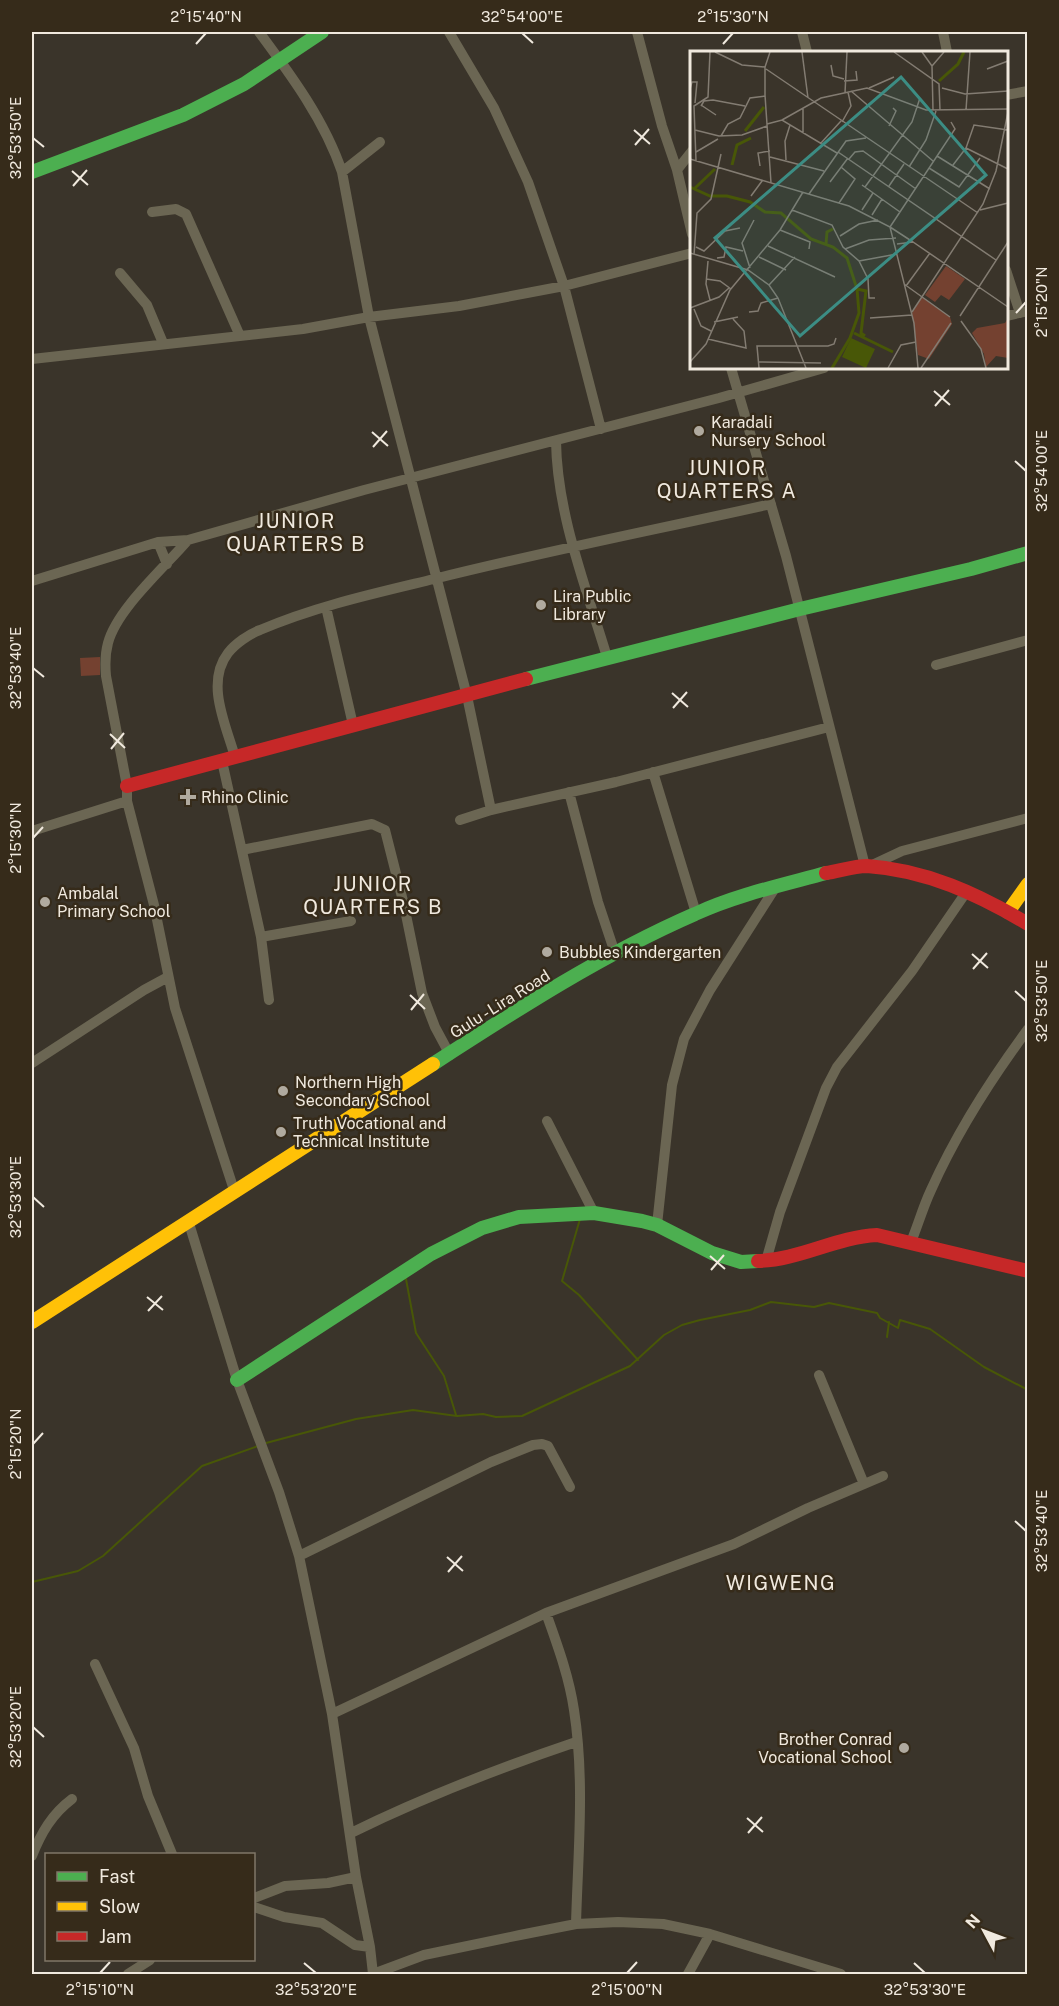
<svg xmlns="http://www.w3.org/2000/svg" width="1059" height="2006" viewBox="0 0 1059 2006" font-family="'Public Sans',sans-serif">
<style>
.green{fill:#744130}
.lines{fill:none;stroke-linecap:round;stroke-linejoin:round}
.stream{stroke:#485707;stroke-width:2}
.street{stroke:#6b6653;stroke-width:10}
.fast{stroke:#4caf50;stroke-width:14}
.slow{stroke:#ffc107;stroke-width:14}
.jam{stroke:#c62828;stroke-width:14}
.ticks{fill:none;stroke:#f0e9de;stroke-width:2}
.poi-dot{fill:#b0aa9f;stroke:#362b1a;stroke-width:2}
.labels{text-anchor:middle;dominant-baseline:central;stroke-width:5;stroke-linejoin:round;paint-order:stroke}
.poi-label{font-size:16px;fill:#f0e9de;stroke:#362b1a;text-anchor:start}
.street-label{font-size:16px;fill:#f0e9de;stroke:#362b1a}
.quarter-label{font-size:20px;letter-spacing:1.5px;fill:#f0e9de;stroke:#362b1a}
.inset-river{fill:none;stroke:#485707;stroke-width:3}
.inset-road{fill:none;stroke:#837c72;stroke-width:1.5}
.view{fill:#3c8d84;fill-opacity:0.15;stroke:#3c8d84;stroke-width:3}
.inset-edge{fill:none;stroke:#f0e9de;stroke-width:3}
.neatline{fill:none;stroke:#f0e9de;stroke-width:2}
.ticks-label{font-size:15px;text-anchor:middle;fill:#f0e9de}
</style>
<rect width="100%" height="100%" fill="#3a342a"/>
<path class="green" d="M 100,657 L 100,675 L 81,676 L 80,658 Z"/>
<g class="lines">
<path class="stream" d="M 580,1219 L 562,1281 L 579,1295 L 638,1360
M 406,1279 L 416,1333 L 444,1376 L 456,1415
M 887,1337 L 889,1322
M 266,1443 L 356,1419 L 413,1410 L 457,1416 L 483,1414 L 496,1417 L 522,1416 L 630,1366 L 664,1335 L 682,1325 L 700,1320 L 750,1310 L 771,1302 L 814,1307 L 829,1303 L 877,1313 L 880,1318 L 898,1328 L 900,1320 L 930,1329 L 984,1367 L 1028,1390
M 32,1582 L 78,1571 L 103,1556 L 202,1466 L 258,1446"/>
<path class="street" d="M 259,32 C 291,75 325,121 342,172 L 369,317 L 467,696 L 491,810
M 449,32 L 494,108 L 528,182 L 564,286 L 601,429
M 637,32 L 662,126 L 677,170 L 692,234
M 802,32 L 807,52
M 943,32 L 947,52
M 1006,95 L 1028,91
M 677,170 L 692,151
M 342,172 L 380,142
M 152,212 L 176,209 L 186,214 L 240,336
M 1006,270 L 1020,313
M 120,273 L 147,305 L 163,343
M 1006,316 L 1028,311
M 32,359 L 303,329 L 369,317 L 459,306 L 564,286 L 692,253
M 731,368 L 786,556 L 865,866
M 556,441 C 557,514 586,587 607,657
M 188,540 C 164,568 117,609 108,643 C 105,654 105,665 106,676 L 127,786 L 127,801 L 154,905 L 175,1008 L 234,1190
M 158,542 L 167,564
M 32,581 L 158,542 L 188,540 L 364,490 L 719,398 L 824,368
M 326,607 L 353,725
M 936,665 L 1028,640
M 235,757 C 226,725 205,683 228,653 C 235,644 249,634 260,630 C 316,606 376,593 434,579 C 546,551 659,529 771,504
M 222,761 L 261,937 L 269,1000
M 653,772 L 696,913
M 569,792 L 598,902 L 615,953
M 460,820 L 491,810 L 616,782 L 829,727
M 32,831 L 127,801
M 242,850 L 372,824 L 385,830 L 404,905 L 422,993 L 435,1027 L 450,1055
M 870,866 L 902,851 L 1028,818
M 261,937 L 351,921
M 32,1063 L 144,990 L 168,977
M 547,1121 L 594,1213
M 188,1220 L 237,1380 L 279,1492 L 299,1556 L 332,1714 L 356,1877 L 370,1947 L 373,1974
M 657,1225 L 672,1085 L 684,1039 L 710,990 L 775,888
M 911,1242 C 918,1225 923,1207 931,1190 C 956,1134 991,1079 1028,1029
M 766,1261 L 780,1212 L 826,1088 L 837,1067 L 912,971 L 967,891
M 819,1375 L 864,1484
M 299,1556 L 491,1462 L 533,1445 L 542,1444 L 548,1446 L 570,1487
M 546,1613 C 557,1644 569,1676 574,1710 C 585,1781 578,1853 576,1924
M 95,1664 L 134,1748 L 148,1796 L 172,1854
M 332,1714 L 546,1613 L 734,1544 L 808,1508 L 883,1476
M 351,1833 C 424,1797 499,1768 576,1742
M 32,1856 C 41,1833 52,1814 72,1799
M 254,1898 L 285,1886 L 328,1883 L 356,1877
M 254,1907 L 284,1917 L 322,1923 L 355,1945 L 370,1947
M 128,1974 L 150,1960
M 373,1974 L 424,1955 L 520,1935 L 576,1924 L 618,1922 L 663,1924 L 710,1934 L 841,1974
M 688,1974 L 710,1934"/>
<path class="fast" d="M 32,172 L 183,115 L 244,84 L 322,32
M 526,679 L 800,609 L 971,569 L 1028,553
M 433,1064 C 518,1009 603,954 695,914 C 736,895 782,885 826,873
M 237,1380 L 431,1254 L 482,1228 L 519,1217 L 594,1213 L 642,1221 L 657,1225 L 712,1253 L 741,1262 L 758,1261"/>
<path class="slow" d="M 1008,912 L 1028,884
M 32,1322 L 433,1064"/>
<path class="jam" d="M 127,786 L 526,679
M 826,873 C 839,871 854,866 867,866 C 926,870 978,894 1028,924
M 758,1261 C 799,1260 836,1237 877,1235 L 1028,1271"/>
</g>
<path class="ticks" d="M 522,33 L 533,43M 196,44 L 206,33M 723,44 L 733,33M 634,130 L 650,144M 33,138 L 44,147M 635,145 L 649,129M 72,171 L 88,185M 73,186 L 87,170M 1016,313 L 1026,302M 934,391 L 950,405M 935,406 L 949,390M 372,432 L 388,446M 373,447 L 387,431M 1015,461 L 1026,471M 33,668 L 44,677M 672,693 L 688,707M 673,708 L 687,692M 110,734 L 125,748M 111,749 L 124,733M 33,838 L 43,827M 972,954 L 988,968M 973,969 L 987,953M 1015,991 L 1026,1001M 410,995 L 425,1009M 411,1010 L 424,994M 33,1197 L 44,1207M 710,1256 L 725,1269M 711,1270 L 724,1255M 147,1297 L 163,1310M 148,1311 L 162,1296M 33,1444 L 43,1433M 1015,1521 L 1026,1531M 447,1557 L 463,1571M 448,1572 L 462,1556M 33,1727 L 44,1737M 747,1818 L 763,1832M 748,1833 L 762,1817M 304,1963 L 316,1973M 914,1963 L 925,1973M 100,1973 L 110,1962M 627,1973 L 637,1962"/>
<g class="poi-dot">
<circle cx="699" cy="431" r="6"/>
<circle cx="541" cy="605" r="6"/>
<path d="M185 788h6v6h6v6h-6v6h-6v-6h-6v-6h6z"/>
<circle cx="45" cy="902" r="6"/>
<circle cx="547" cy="952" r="6"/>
<circle cx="283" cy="1091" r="6"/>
<circle cx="281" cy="1132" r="6"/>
<circle cx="904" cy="1748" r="6"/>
</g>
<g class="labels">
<g class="poi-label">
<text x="711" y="422">Karadali<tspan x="711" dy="18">Nursery School</tspan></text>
<text x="553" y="596">Lira Public<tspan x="553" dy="18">Library</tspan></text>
<text x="201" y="797">Rhino Clinic</text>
<text x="57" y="893">Ambalal<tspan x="57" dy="18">Primary School</tspan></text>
<text x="559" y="952">Bubbles Kindergarten</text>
<text x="295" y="1082">Northern High<tspan x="295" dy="18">Secondary School</tspan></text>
<text x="293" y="1123">Truth Vocational and<tspan x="293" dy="18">Technical Institute</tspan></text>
<text x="892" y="1739" text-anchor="end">Brother Conrad<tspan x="892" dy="18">Vocational School</tspan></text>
</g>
<g class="street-label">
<text transform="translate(500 1004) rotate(-32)">Gulu - Lira Road</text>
</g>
<g class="quarter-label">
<text x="727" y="468">JUNIOR<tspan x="727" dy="23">QUARTERS A</tspan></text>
<text x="296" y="521">JUNIOR<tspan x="296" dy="23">QUARTERS B</tspan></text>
<text x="373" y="884">JUNIOR<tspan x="373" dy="23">QUARTERS B</tspan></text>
<text x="781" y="1583">WIGWENG</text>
</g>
</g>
<g transform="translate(690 51)">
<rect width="318" height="318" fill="#3a342a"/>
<path d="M 256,215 L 275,228 L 259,249 L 251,244 L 245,251 L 235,244 ZM 232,246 L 260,266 L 262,273 L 239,308 L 228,304 L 222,262 ZM 318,267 L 318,307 L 306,305 L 296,316 L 294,303 L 282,282 L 287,277 L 315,272 Z" fill="#744130"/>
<path d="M 161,287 L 185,298 L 176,317 L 152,306 Z" fill="#485707"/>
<path class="inset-river" d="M 249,30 L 268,13 L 274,1M 55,80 L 74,56M 42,114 L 47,94 L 61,87M 0,136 L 20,145 L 37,145 L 60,151 L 75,161 L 91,162 L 121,188 L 143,196 L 157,207 L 167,238 L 169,262 L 160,287 L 142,317M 5,137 L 25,118M 136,193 L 137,181 L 143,178M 167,238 L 176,240 L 171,282 L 175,285M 164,282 L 203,301"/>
<path class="inset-road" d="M 25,1 L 52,14 L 75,16M 80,1 L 75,16 L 75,44 L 81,132M 112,1 L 118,47M 204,1 L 249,33 L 250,59M 232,1 L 242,15 L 243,59M 141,14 L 143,25 L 154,28M 242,15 L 254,1M 76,18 L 288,162M 297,18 L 318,10M 154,30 L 167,29 L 166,20M 179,37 L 204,26M 252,37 L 275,43 L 318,40M 0,38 L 2,31 L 7,31 L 5,52M 161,40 L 243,110M 155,42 L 157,1M 11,54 L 26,64M 11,55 L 14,50 L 23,49 L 55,55M 113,57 L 113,82M 276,59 L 280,1M 92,69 L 131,47 L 177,37 L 236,59 L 318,58M 152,71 L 161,55 L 158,41M 77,73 L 92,69 L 147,102M 199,75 L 206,60 L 203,57M 5,79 L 29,85 L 52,84 L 77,75M 318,79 L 284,74 L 276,97 L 318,118M 31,85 L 38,73 L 50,67 L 60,47 L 75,45M 131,92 L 151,70M 6,101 L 28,88M 148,101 L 306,209M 247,105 L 300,138M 80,106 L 134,120M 0,108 L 159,155 L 200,176 L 224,272 L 228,317M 159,108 L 165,101 L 173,100 L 226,138M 96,109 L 95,90 L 100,74M 6,110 L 4,55 L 18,46 L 20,1M 263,114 L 276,97M 70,115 L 68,102 L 80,100M 219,116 L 236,89 L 246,60M 239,117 L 269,136 L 290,107M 140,131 L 158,107M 172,134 L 210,161M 199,135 L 214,113M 175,136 L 222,71 L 230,47M 119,143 L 156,90 L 176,87M 61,145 L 72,130M 149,152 L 165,128 L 151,116M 102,159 L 142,174 L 153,196 L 169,210 L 178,228 L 179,247 L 185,247M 172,159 L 183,142M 290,159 L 318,152M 182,164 L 192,148M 200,176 L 265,78 L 261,71M 200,176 L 223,191M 90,179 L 120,191 L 119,198M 150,185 L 169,173 L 188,169M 207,193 L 223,191 L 318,256M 78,195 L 145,226M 6,196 L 14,200 L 35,180 L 50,177M 155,198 L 179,189 L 206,187M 0,202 L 58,219 L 79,234 L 88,247 L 116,317M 4,204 L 7,162 L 21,148 L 31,103M 69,206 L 96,219M 27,207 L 34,206 L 36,196 L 53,200M 18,210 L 16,233 L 20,249M 169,210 L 207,203M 60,217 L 52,192 L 64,169M 16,228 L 30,230 L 41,238M 214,233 L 260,266M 79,234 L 105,206M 216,235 L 240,202M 0,257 L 29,246 L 39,237M 4,258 L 11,275 L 21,280M 59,261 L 68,260 L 71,252 L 88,247M 222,261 L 293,153 L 306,120 L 318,61M 270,265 L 318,191M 180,267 L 222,264M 271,270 L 291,298 L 296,317M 24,271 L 48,266M 18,288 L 56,297 L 54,280 L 43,268M 0,311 L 16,293 L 40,239 L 90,179 L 113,141M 68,311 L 131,312M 69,317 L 67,295 L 138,295 L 144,293 L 146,287M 198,317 L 211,294 L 226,291M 231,317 L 261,272"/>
<path class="view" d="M 211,26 L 296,124 L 110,285 L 25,187 Z"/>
<rect width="318" height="318" class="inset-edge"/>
</g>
<rect width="1059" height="2006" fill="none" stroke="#362b1a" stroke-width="66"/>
<rect x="45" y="1853" width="210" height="108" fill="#362b1a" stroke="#807768" stroke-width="1.5"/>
<rect x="57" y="1872" width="30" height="9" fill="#4caf50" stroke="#807768" stroke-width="1.5"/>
<text x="99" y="1883" font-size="18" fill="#f0e9de">Fast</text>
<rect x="57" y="1902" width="30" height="9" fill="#ffc107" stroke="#807768" stroke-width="1.5"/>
<text x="99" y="1913" font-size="18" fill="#f0e9de">Slow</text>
<rect x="57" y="1932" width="30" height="9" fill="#c62828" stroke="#807768" stroke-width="1.5"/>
<text x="99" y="1943" font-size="18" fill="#f0e9de">Jam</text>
<g transform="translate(984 1931) rotate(311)" stroke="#362b1a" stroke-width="4.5" paint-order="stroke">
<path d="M0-4.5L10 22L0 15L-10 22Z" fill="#f0e9de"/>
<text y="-9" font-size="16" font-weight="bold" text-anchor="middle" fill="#f0e9de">N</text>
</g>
<rect x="33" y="33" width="993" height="1940" class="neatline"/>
<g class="ticks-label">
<text x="206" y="22">2°15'40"N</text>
<text x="522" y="22">32°54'00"E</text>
<text x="733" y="22">2°15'30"N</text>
<text transform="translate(16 138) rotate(-90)" y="5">32°53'50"E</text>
<text transform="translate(1042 302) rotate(-90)" y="5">2°15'20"N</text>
<text transform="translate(1042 471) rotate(-90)" y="5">32°54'00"E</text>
<text transform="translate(16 668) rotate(-90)" y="5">32°53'40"E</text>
<text transform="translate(16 838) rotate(-90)" y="5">2°15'30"N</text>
<text transform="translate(1042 1001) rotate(-90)" y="5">32°53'50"E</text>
<text transform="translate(16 1197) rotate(-90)" y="5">32°53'30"E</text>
<text transform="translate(16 1444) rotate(-90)" y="5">2°15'20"N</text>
<text transform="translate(1042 1531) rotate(-90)" y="5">32°53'40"E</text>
<text transform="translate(16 1727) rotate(-90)" y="5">32°53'20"E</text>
<text x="100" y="1995">2°15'10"N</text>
<text x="316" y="1995">32°53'20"E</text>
<text x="627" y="1995">2°15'00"N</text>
<text x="925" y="1995">32°53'30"E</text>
</g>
</svg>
